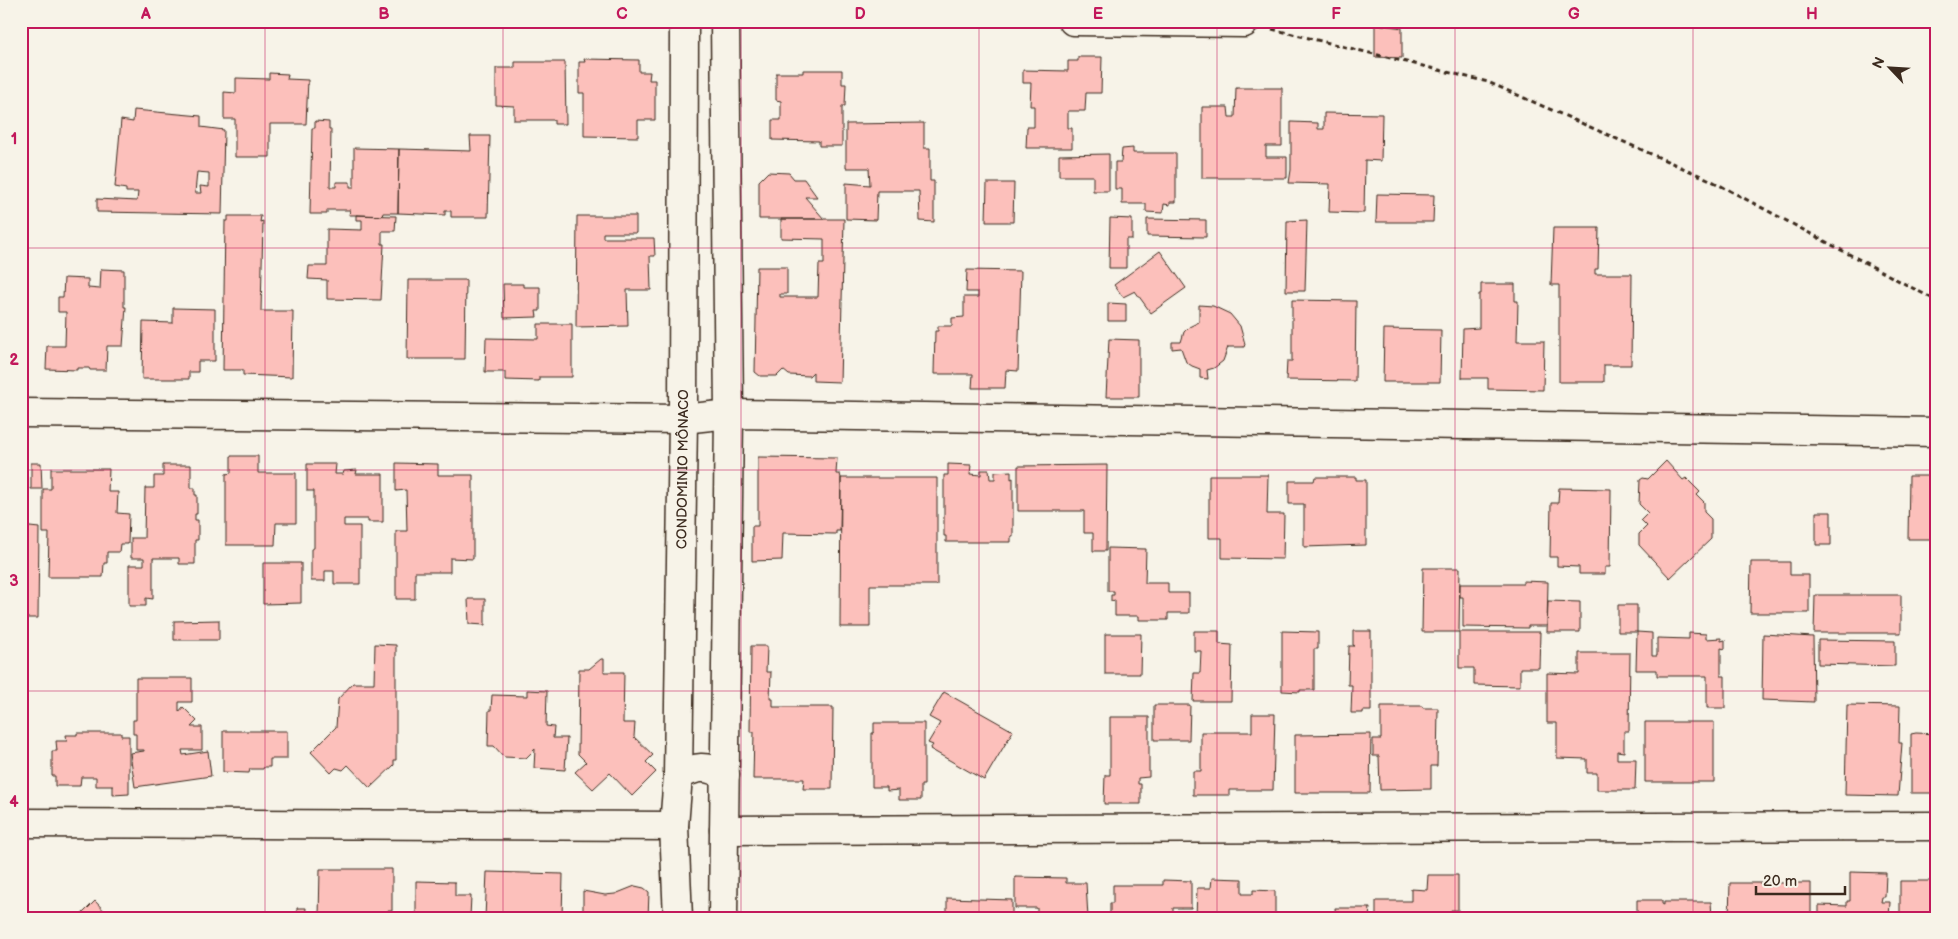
<svg xmlns="http://www.w3.org/2000/svg" width="1958" height="939" viewBox="0 0 1958 939" font-family="'Balsamiq Sans',sans-serif">
<style>
.building{fill:#fcc0bb;stroke:#3b2a1e;fill-rule:evenodd}
.lines{fill:none;stroke-linecap:round;stroke-linejoin:round}
.street-casing{stroke:#3b2a1e;stroke-width:31}
.path{stroke:#3b2a1e;stroke-width:3;stroke-dasharray:5 4;stroke-linecap:butt}
.street{stroke:#f7f3e8;stroke-width:28}
.grid{fill:none;stroke:#c2185b;stroke-width:1;stroke-opacity:0.55}
.labels{text-anchor:middle;dominant-baseline:central;stroke-width:4.5;stroke-linejoin:round;paint-order:stroke}
.street-label{font-size:14px;fill:#3b2a1e;stroke:#f7f3e8}
.neatline{fill:none;stroke:#c2185b;stroke-width:2}
.grid-label{font-size:16px;text-anchor:middle;font-weight:bold;fill:#c2185b}
</style>
<rect width="100%" height="100%" fill="#f7f3e8"/>
<filter id="ink" filterUnits="userSpaceOnUse"><feTurbulence type="fractalNoise" baseFrequency=".02" numOctaves="2"/><feDisplacementMap in="SourceGraphic" scale="10" xChannelSelector="R" yChannelSelector="G"/><feConvolveMatrix kernelMatrix="1 2 1 2 8 2 1 2 1" color-interpolation-filters="sRGB"/></filter>
<g filter="url(#ink)">
<path class="building" d="M 1375,24 L 1402,28 L 1402,58 L 1375,57 Z
M 1078,57 L 1102,57 L 1101,93 L 1086,93 L 1085,111 L 1068,111 L 1068,128 L 1072,128 L 1072,148 L 1026,148 L 1027,127 L 1034,127 L 1034,106 L 1030,106 L 1031,83 L 1023,83 L 1023,70 L 1068,71 L 1068,61 L 1078,61 Z
M 584,59 L 639,60 L 639,72 L 650,72 L 649,80 L 655,80 L 655,120 L 638,120 L 638,137 L 584,136 L 584,93 L 579,93 L 579,62 L 585,62 Z
M 515,62 L 565,62 L 566,124 L 554,124 L 554,120 L 514,120 L 514,106 L 496,105 L 496,68 L 515,68 Z
M 803,70 L 842,70 L 842,84 L 846,84 L 845,106 L 842,106 L 842,146 L 819,146 L 819,141 L 772,140 L 772,120 L 781,120 L 781,101 L 776,100 L 776,73 L 803,73 Z
M 269,73 L 288,74 L 287,79 L 308,80 L 306,124 L 270,124 L 270,157 L 235,157 L 235,119 L 224,119 L 224,92 L 236,93 L 236,78 L 269,79 Z
M 1236,88 L 1282,88 L 1282,146 L 1266,146 L 1266,157 L 1287,157 L 1287,178 L 1202,178 L 1202,107 L 1228,107 L 1229,117 L 1235,117 Z
M 134,110 L 201,116 L 201,127 L 224,130 L 222,214 L 97,212 L 97,199 L 137,201 L 138,192 L 126,192 L 126,189 L 115,187 L 121,120 L 133,122 ZM 197,172 L 209,173 L 209,187 L 200,186 L 201,193 L 195,193 Z
M 1324,113 L 1382,114 L 1381,161 L 1365,160 L 1364,213 L 1329,212 L 1330,184 L 1289,183 L 1291,170 L 1291,122 L 1318,123 L 1318,129 L 1324,129 Z
M 315,121 L 329,122 L 329,129 L 331,129 L 330,187 L 336,187 L 336,182 L 350,182 L 350,187 L 354,187 L 354,148 L 399,149 L 398,213 L 383,213 L 382,216 L 356,215 L 349,215 L 350,210 L 327,210 L 327,214 L 310,214 L 312,128 L 315,128 Z
M 924,123 L 924,148 L 930,148 L 930,181 L 934,181 L 934,222 L 920,221 L 919,191 L 877,191 L 876,220 L 846,219 L 846,183 L 870,185 L 869,168 L 846,168 L 846,124 Z
M 470,136 L 490,136 L 488,217 L 451,217 L 451,211 L 445,211 L 445,215 L 398,213 L 399,149 L 471,151 Z
M 1133,148 L 1133,153 L 1176,153 L 1176,202 L 1170,202 L 1170,205 L 1164,204 L 1163,213 L 1146,212 L 1146,204 L 1122,204 L 1122,189 L 1115,189 L 1115,162 L 1121,162 L 1122,149 Z
M 1109,154 L 1109,191 L 1093,191 L 1093,176 L 1059,176 L 1059,155 Z
M 768,172 L 789,173 L 794,179 L 804,179 L 817,197 L 805,197 L 824,219 L 759,219 L 759,181 Z
M 987,183 L 1014,183 L 1013,222 L 986,222 Z
M 1377,194 L 1434,195 L 1433,222 L 1376,222 Z
M 356,215 L 396,216 L 395,231 L 382,231 L 382,244 L 384,244 L 381,300 L 327,299 L 327,280 L 308,279 L 309,266 L 327,266 L 327,229 L 362,230 L 362,220 L 356,220 Z
M 228,216 L 261,216 L 260,222 L 263,221 L 261,311 L 293,311 L 292,377 L 243,375 L 243,370 L 223,370 L 225,221 L 228,221 Z
M 577,216 L 636,216 L 636,233 L 603,233 L 603,238 L 654,238 L 655,256 L 650,256 L 651,290 L 627,290 L 628,326 L 576,327 Z
M 1110,218 L 1132,219 L 1132,239 L 1126,239 L 1126,268 L 1109,268 Z
M 781,219 L 844,219 L 840,382 L 813,381 L 813,372 L 809,376 L 789,375 L 783,370 L 777,376 L 760,376 L 755,372 L 757,267 L 787,267 L 787,294 L 780,294 L 780,297 L 818,297 L 819,264 L 824,264 L 824,239 L 781,238 Z
M 1147,219 L 1206,220 L 1206,237 L 1147,236 Z
M 1307,220 L 1305,291 L 1286,291 L 1287,221 Z
M 1553,228 L 1599,228 L 1598,269 L 1595,269 L 1595,274 L 1632,274 L 1631,365 L 1604,365 L 1604,382 L 1559,382 L 1559,285 L 1551,285 Z
M 1160,251 L 1186,288 L 1151,313 L 1135,291 L 1123,297 L 1114,285 Z
M 101,269 L 124,270 L 124,307 L 126,307 L 123,346 L 107,346 L 106,370 L 90,370 L 89,368 L 77,368 L 77,370 L 46,369 L 47,346 L 65,346 L 66,312 L 58,312 L 58,297 L 63,297 L 64,278 L 88,279 L 88,288 L 100,289 Z
M 967,270 L 1021,271 L 1018,371 L 1006,370 L 1005,388 L 972,388 L 973,374 L 934,374 L 935,331 L 938,331 L 938,326 L 952,326 L 952,318 L 964,317 L 964,297 L 978,297 L 978,292 L 966,292 Z
M 408,280 L 466,280 L 465,359 L 407,359 Z
M 503,284 L 523,284 L 523,287 L 540,287 L 540,311 L 536,311 L 537,317 L 504,318 Z
M 1481,284 L 1515,284 L 1515,301 L 1518,301 L 1517,341 L 1544,341 L 1543,390 L 1488,389 L 1488,378 L 1462,378 L 1463,329 L 1479,328 L 1479,294 L 1481,294 Z
M 1292,300 L 1356,301 L 1355,381 L 1286,380 L 1287,361 L 1292,361 Z
M 1108,303 L 1126,304 L 1126,321 L 1108,321 Z
M 1199,305 L 1213,306 L 1230,314 L 1240,326 L 1245,344 L 1244,347 L 1228,347 L 1223,361 L 1214,368 L 1207,370 L 1208,379 L 1200,378 L 1200,369 L 1192,366 L 1186,362 L 1181,348 L 1172,349 L 1172,342 L 1181,342 L 1184,332 L 1189,327 L 1199,322 Z
M 173,308 L 215,309 L 215,361 L 198,361 L 198,372 L 189,372 L 189,379 L 142,379 L 143,322 L 173,323 Z
M 538,324 L 572,324 L 572,377 L 539,377 L 539,381 L 505,380 L 505,372 L 485,372 L 486,338 L 538,339 Z
M 1384,329 L 1441,330 L 1440,382 L 1383,382 Z
M 1109,339 L 1139,340 L 1139,397 L 1106,397 Z
M 231,456 L 258,456 L 258,473 L 296,473 L 296,523 L 276,523 L 275,545 L 226,545 L 226,474 L 231,473 Z
M 758,457 L 837,458 L 836,474 L 840,474 L 841,478 L 840,531 L 836,531 L 836,534 L 783,533 L 782,560 L 752,561 L 752,526 L 758,526 Z
M 1666,461 L 1683,480 L 1686,478 L 1700,492 L 1697,495 L 1704,502 L 1704,512 L 1711,519 L 1711,539 L 1670,578 L 1639,545 L 1639,534 L 1647,526 L 1641,520 L 1648,513 L 1639,504 L 1640,480 L 1643,478 L 1648,479 Z
M 31,463 L 41,463 L 42,489 L 31,489 Z
M 396,463 L 438,464 L 438,475 L 473,475 L 473,559 L 450,558 L 450,572 L 415,572 L 415,599 L 396,599 L 396,531 L 407,531 L 406,490 L 396,491 Z
M 307,464 L 336,464 L 335,474 L 343,474 L 344,471 L 357,470 L 356,474 L 383,474 L 383,522 L 368,522 L 368,519 L 344,519 L 344,526 L 360,526 L 360,584 L 334,584 L 334,571 L 325,571 L 325,581 L 311,581 L 311,549 L 314,548 L 314,491 L 307,491 Z
M 948,464 L 971,465 L 970,474 L 981,475 L 981,470 L 989,470 L 990,479 L 995,479 L 995,472 L 1011,471 L 1011,479 L 1013,478 L 1013,536 L 1011,536 L 1011,542 L 946,542 L 946,536 L 944,536 L 944,475 L 948,475 Z
M 163,465 L 191,465 L 191,488 L 195,488 L 195,495 L 197,495 L 197,514 L 195,514 L 195,520 L 198,520 L 198,540 L 195,540 L 195,564 L 179,564 L 179,558 L 153,558 L 153,599 L 146,598 L 146,606 L 129,606 L 129,565 L 144,565 L 144,558 L 131,558 L 131,538 L 144,538 L 145,488 L 154,488 L 154,476 L 163,476 Z
M 1107,465 L 1106,551 L 1093,551 L 1093,533 L 1084,533 L 1084,511 L 1018,511 L 1018,466 Z
M 51,469 L 109,469 L 108,492 L 118,492 L 117,513 L 129,514 L 128,544 L 120,544 L 119,552 L 107,552 L 107,563 L 104,563 L 103,577 L 48,577 L 49,533 L 43,533 L 43,489 L 51,489 Z
M 1209,475 L 1268,475 L 1267,514 L 1284,514 L 1283,559 L 1222,558 L 1222,538 L 1209,538 Z
M 1909,476 L 1937,476 L 1937,539 L 1908,539 Z
M 1315,477 L 1356,477 L 1356,480 L 1366,480 L 1366,545 L 1304,547 L 1304,504 L 1289,504 L 1289,481 L 1314,481 Z
M 841,478 L 937,478 L 937,585 L 870,585 L 870,627 L 840,627 Z
M 1559,488 L 1611,489 L 1610,567 L 1605,567 L 1605,574 L 1579,574 L 1579,567 L 1557,566 L 1557,557 L 1550,557 L 1551,503 L 1558,503 Z
M 1816,512 L 1831,512 L 1831,545 L 1816,545 Z
M 21,526 L 39,528 L 38,618 L 21,618 Z
M 1108,548 L 1146,549 L 1145,583 L 1168,583 L 1168,593 L 1189,593 L 1189,613 L 1168,613 L 1168,620 L 1139,620 L 1139,616 L 1115,616 L 1115,600 L 1111,601 L 1111,595 L 1114,595 L 1114,591 L 1108,591 Z
M 1751,562 L 1790,562 L 1790,575 L 1809,575 L 1809,613 L 1750,613 Z
M 263,563 L 301,563 L 301,603 L 263,604 Z
M 1423,568 L 1460,568 L 1459,632 L 1422,632 Z
M 1523,581 L 1548,582 L 1547,626 L 1528,626 L 1528,628 L 1463,627 L 1463,597 L 1460,597 L 1460,584 L 1523,584 Z
M 1815,595 L 1901,595 L 1901,633 L 1814,633 Z
M 468,599 L 485,599 L 485,625 L 469,624 Z
M 1548,601 L 1580,602 L 1580,632 L 1547,632 Z
M 1618,605 L 1637,605 L 1637,632 L 1618,632 Z
M 219,620 L 219,640 L 174,640 L 174,621 Z
M 1194,631 L 1219,631 L 1219,644 L 1232,645 L 1231,701 L 1193,701 L 1194,673 L 1200,673 L 1201,651 L 1194,651 Z
M 1282,631 L 1318,632 L 1318,649 L 1314,649 L 1314,690 L 1300,690 L 1300,692 L 1282,691 Z
M 1353,631 L 1371,631 L 1371,711 L 1363,711 L 1363,713 L 1351,713 L 1352,685 L 1348,685 L 1349,646 L 1355,646 L 1353,645 Z
M 1459,632 L 1540,632 L 1539,668 L 1520,668 L 1520,686 L 1474,685 L 1474,668 L 1459,668 Z
M 1637,632 L 1652,633 L 1652,656 L 1657,656 L 1657,638 L 1689,639 L 1689,633 L 1706,634 L 1706,639 L 1721,638 L 1721,641 L 1725,640 L 1725,649 L 1721,648 L 1721,676 L 1725,676 L 1725,708 L 1707,708 L 1707,676 L 1657,676 L 1657,670 L 1636,670 Z
M 1105,634 L 1141,634 L 1140,674 L 1105,674 Z
M 1763,634 L 1813,637 L 1814,702 L 1762,700 Z
M 1818,640 L 1895,641 L 1895,666 L 1818,664 Z
M 375,644 L 396,645 L 396,760 L 394,760 L 394,765 L 370,788 L 348,765 L 343,770 L 336,768 L 331,773 L 311,752 L 336,727 L 338,699 L 353,683 L 374,683 Z
M 751,646 L 767,646 L 766,672 L 771,672 L 770,699 L 773,699 L 773,707 L 833,707 L 832,789 L 803,789 L 804,779 L 753,779 L 754,732 L 750,732 Z
M 1579,653 L 1630,653 L 1629,731 L 1624,731 L 1624,752 L 1617,751 L 1617,759 L 1636,759 L 1635,790 L 1597,790 L 1597,773 L 1587,773 L 1587,759 L 1557,758 L 1557,723 L 1547,723 L 1547,673 L 1579,674 Z
M 601,659 L 604,659 L 604,672 L 624,672 L 623,723 L 635,723 L 634,737 L 653,755 L 646,762 L 656,772 L 632,796 L 610,773 L 593,789 L 575,772 L 586,762 L 578,754 L 579,669 L 589,669 Z
M 136,678 L 192,678 L 192,702 L 179,702 L 179,712 L 183,707 L 197,721 L 191,727 L 202,727 L 202,750 L 182,750 L 183,755 L 208,751 L 211,776 L 135,787 L 130,753 L 144,751 L 144,750 L 136,750 L 136,734 L 133,734 L 133,720 L 136,720 Z
M 527,690 L 547,691 L 546,726 L 554,727 L 553,738 L 567,738 L 565,770 L 534,768 L 535,749 L 526,758 L 504,757 L 494,746 L 488,746 L 489,710 L 491,710 L 492,695 L 527,696 Z
M 944,692 L 1013,731 L 984,780 L 930,749 L 933,745 L 928,743 L 940,723 L 929,717 Z
M 1154,705 L 1190,705 L 1189,740 L 1154,740 Z
M 1847,705 L 1900,706 L 1899,743 L 1902,743 L 1898,796 L 1845,795 Z
M 1381,706 L 1422,706 L 1423,708 L 1438,708 L 1437,766 L 1431,766 L 1431,789 L 1380,790 L 1379,756 L 1373,756 L 1373,739 L 1381,739 Z
M 1252,714 L 1275,714 L 1273,790 L 1229,790 L 1229,795 L 1193,795 L 1193,771 L 1201,771 L 1201,732 L 1252,732 Z
M 1110,717 L 1149,717 L 1149,777 L 1138,778 L 1138,784 L 1141,784 L 1141,804 L 1104,804 L 1105,775 L 1110,775 Z
M 1645,722 L 1714,722 L 1714,782 L 1645,782 Z
M 874,723 L 924,723 L 924,785 L 921,785 L 921,800 L 899,800 L 899,790 L 887,791 L 887,787 L 872,787 L 872,733 L 874,733 Z
M 223,731 L 287,731 L 287,759 L 270,759 L 270,767 L 264,767 L 263,769 L 250,769 L 249,773 L 223,772 Z
M 77,733 L 121,733 L 121,736 L 129,736 L 129,794 L 113,795 L 113,786 L 96,786 L 96,777 L 81,777 L 80,786 L 55,786 L 55,776 L 52,776 L 52,751 L 57,751 L 56,741 L 67,741 L 66,735 L 77,735 Z
M 1916,733 L 1937,734 L 1937,793 L 1911,793 L 1911,734 Z
M 1371,734 L 1370,793 L 1295,793 L 1295,735 Z
M 320,869 L 392,869 L 392,911 L 387,911 L 387,918 L 319,918 Z
M 487,872 L 563,874 L 562,918 L 485,918 Z
M 1850,872 L 1886,873 L 1885,897 L 1882,897 L 1881,902 L 1890,902 L 1889,918 L 1819,918 L 1819,905 L 1847,906 L 1847,901 L 1850,901 Z
M 1428,875 L 1458,875 L 1458,910 L 1451,910 L 1451,918 L 1376,918 L 1376,901 L 1411,901 L 1411,889 L 1427,890 Z
M 1015,877 L 1066,878 L 1066,883 L 1086,883 L 1088,918 L 1037,918 L 1037,908 L 1015,908 Z
M 1212,878 L 1242,879 L 1242,894 L 1253,894 L 1253,890 L 1275,891 L 1275,918 L 1196,918 L 1197,888 L 1211,888 Z
M 1163,880 L 1191,881 L 1191,908 L 1173,908 L 1173,918 L 1110,918 L 1110,903 L 1113,903 L 1113,885 L 1163,885 Z
M 416,881 L 455,882 L 455,896 L 471,896 L 470,917 L 472,918 L 416,918 Z
M 1900,881 L 1937,881 L 1937,918 L 1900,918 Z
M 1730,883 L 1811,883 L 1811,918 L 1729,918 Z
M 635,886 L 644,888 L 649,892 L 648,918 L 583,918 L 583,891 L 605,895 L 615,894 Z
M 947,898 L 1012,900 L 1012,918 L 947,918 Z
M 1637,900 L 1662,900 L 1662,904 L 1664,905 L 1664,902 L 1711,902 L 1712,918 L 1637,918 Z
M 95,901 L 111,918 L 78,918 Z
M 297,908 L 306,908 L 305,918 L 286,918 L 286,916 L 297,916 Z
M 1335,908 L 1370,908 L 1369,918 L 1336,918 Z"/>
<g class="lines">
<g class="street-casing">
<g id="street">
<path d="M 1073,21 L 1244,23"/>
<path d="M 21,413 L 683,419 L 729,414 L 1937,432"/>
<path d="M 678,776 C 697,766 705,765 725,775"/>
<path d="M 21,823 L 674,826"/>
<path d="M 724,830 L 1937,826"/>
<path id="s1" d="M 678,918 L 674,826 L 678,776 L 683,419 L 684,21"/>
<path d="M 723,918 L 729,414 L 725,21"/>
</g>
</g>
<path class="path" d="M 1272,29 L 1488,82 L 1708,179 L 1937,301"/>
<use href="#street" class="street"/>
</g>
</g>
<path class="grid" d="M 265,21 L 265,918M 503,21 L 503,918M 741,21 L 741,918M 979,21 L 979,918M 1217,21 L 1217,918M 1455,21 L 1455,918M 1693,21 L 1693,918M 21,248 L 1937,248M 21,470 L 1937,470M 21,691 L 1937,691"/>
<g class="labels">
<g class="street-label">
<text stroke="none"><textPath href="#s1" startOffset="449">CONDOMINIO MÔNACO</textPath></text>
</g>
</g>
<rect width="1958" height="939" fill="none" stroke="#f7f3e8" stroke-width="55"/>
<g transform="translate(1890 68) rotate(295)" stroke="#f7f3e8" stroke-width="4" paint-order="stroke">
<path d="M0-4L9 19L0 12L-9 19Z" fill="#3b2a1e"/>
<text y="-8" font-size="14" font-weight="bold" text-anchor="middle" fill="#3b2a1e">N</text>
</g>
<path d="M1756 886v8h89v-8" fill="none" stroke="#3b2a1e" stroke-width="2.5"/>
<text x="1763" y="886" font-size="15" fill="#3b2a1e" stroke="#f7f3e8" stroke-width="4" paint-order="stroke">20 m</text>
<rect x="28" y="28" width="1902" height="884" class="neatline"/>
<g class="grid-label">
<text x="146" y="19">A</text>
<text x="384" y="19">B</text>
<text x="622" y="19">C</text>
<text x="860" y="19">D</text>
<text x="1098" y="19">E</text>
<text x="1336" y="19">F</text>
<text x="1574" y="19">G</text>
<text x="1812" y="19">H</text>
<text x="14" y="144">1</text>
<text x="14" y="365">2</text>
<text x="14" y="586">3</text>
<text x="14" y="807">4</text>
</g>
</svg>
